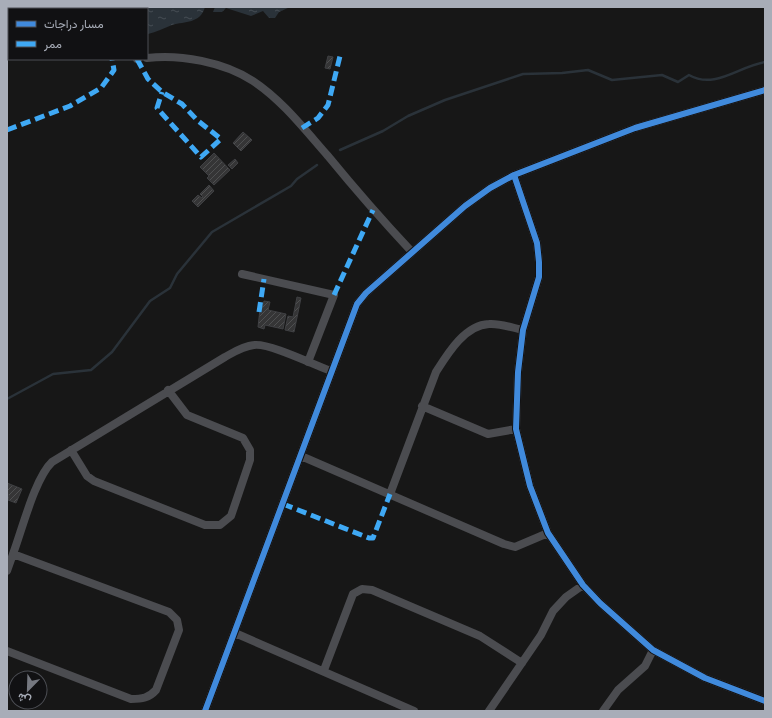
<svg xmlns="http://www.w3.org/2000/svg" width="772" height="718" viewBox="0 0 772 718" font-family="'Source Sans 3',Vazirmatn,sans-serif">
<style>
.water{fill:url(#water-ripples)}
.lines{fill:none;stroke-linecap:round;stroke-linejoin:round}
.stream{stroke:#2a3239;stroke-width:2.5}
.building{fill:url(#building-hatch);stroke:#3f4043}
.minor{stroke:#4b4c50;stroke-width:8}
.quiet{stroke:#3fa9f5;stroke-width:5;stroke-dasharray:10 5;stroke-linecap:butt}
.cycleway-casing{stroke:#111113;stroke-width:8}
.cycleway{stroke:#408adc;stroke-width:6}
</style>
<defs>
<pattern id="water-ripples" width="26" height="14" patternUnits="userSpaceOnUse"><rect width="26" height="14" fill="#2a3239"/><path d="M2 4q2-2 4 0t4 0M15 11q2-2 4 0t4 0" fill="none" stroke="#464d54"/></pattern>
<pattern id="building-hatch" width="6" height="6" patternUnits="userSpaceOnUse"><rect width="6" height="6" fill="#353536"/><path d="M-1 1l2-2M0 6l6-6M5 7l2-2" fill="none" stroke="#4f5051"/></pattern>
</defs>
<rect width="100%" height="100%" fill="#171717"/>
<path class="water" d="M 97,7 L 205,7 C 200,24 185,21 172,25 C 164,28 156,32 148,34 L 147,9 L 98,9 Z
M 215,7 L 290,7 L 279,12 L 275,18 L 269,18 L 263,11 L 251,16 L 226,8 L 222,12 L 213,12 Z"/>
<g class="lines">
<path class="stream" d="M 340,150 L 383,131 L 408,116 L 445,100 L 523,74 L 562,73 L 588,70 L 612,80 L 662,75 L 678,82 L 689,75 C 715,90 739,66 765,62
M 7,399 L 53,374 L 91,370 L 112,352 L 150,301 L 170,288 L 177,274 L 212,232 L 291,186 L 297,179 L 317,165"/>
</g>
<path class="building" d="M 328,56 L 333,57 L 330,69 L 325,68 Z
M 243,132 L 252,140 L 241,151 L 233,143 Z
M 214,153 L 230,170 L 214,185 L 207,178 L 209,176 L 200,167 Z
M 235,159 L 238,163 L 232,169 L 228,165 Z
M 209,185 L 214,191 L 198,207 L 192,201 L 198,195 L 202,198 L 203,197 L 200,194 Z
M 297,297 L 301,298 L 294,332 L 285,330 L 288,316 L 293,317 Z
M 264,301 L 270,302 L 268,310 L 286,314 L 283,329 L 265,325 L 264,329 L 258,327 L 260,309 L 262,309 Z
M 7,483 L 22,489 L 16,503 L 8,500 L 9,495 L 7,495 Z"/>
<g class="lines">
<path class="minor" d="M 45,7 L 46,9
M 147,58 C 180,54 224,62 253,81 C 282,100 305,130 328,156 C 355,189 383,221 412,252
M 137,59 L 138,59
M 514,175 L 537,243 L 539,262 L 539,277 L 523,330 L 518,372 L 516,429 L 530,486 L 548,533 L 583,585 L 600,603 L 653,650 L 705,678 L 765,701
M 242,274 L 334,295 L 308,362
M 422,406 L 488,434 L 516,429
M 71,450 L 87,476 L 94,481 L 205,525 L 220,525 L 231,516 L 250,460 L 250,450 L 243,438 L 187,415 L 168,390
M 301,456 L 504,544 L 515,547 L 548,533
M 390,494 L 436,372 C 448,353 465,325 489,324 C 500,323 513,328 523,330
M 13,554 C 22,530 35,478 52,462 L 225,357 C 234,352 243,346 254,345 C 270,343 314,365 331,371
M 7,571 L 13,554 L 169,612 L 177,620 L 179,630 L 156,690 C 149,698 142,699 131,699 L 7,651
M 235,633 L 414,711
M 324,670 L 353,594 L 362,589 L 372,590 L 480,636 L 522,663
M 205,711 L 357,304 L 366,293 L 465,206 L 490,188 L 514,175 L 635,128 L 765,90
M 489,711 L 541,635 L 553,611 L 566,597 L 583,585
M 603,711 L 618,690 L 645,666 L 653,650"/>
<path class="quiet" d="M 137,59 L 148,79 L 162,92 L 182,104 L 197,120 L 221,139 L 201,157 L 157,108 L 162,92
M 302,128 L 318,118 L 328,105 L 341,52
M 7,130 L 70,106 L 101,88 L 114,70 L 112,59
M 334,295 L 373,210
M 259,312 L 264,279
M 283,504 L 369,538 L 373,538 L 390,494"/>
<g class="cycleway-casing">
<path id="cycleway" d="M 514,175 L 537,243 L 539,262 L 539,277 L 523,330 L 518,372 L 516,429 L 530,486 L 548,533 L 583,585 L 600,603 L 653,650 L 705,678 L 765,701
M 205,711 L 357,304 L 366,293 L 465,206 L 490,188 L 514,175 L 635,128 L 765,90"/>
</g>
<use href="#cycleway" class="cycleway"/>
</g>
<rect width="772" height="718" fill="none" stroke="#a8adb8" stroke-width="16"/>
<rect x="8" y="8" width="140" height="52" fill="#111113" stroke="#4d4f55"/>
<rect x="16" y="21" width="20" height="6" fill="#408adc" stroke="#4d4f55"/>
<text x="44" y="28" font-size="12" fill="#a8adb8">مسار دراجات</text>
<rect x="16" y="41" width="20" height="6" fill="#3fa9f5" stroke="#4d4f55"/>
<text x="44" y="48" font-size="12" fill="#a8adb8">ممر</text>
<g transform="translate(28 690) rotate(203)"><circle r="19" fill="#111113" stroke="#4d4f55"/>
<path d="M0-3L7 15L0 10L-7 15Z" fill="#757880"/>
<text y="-6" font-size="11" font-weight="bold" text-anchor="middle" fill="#a8adb8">ش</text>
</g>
</svg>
